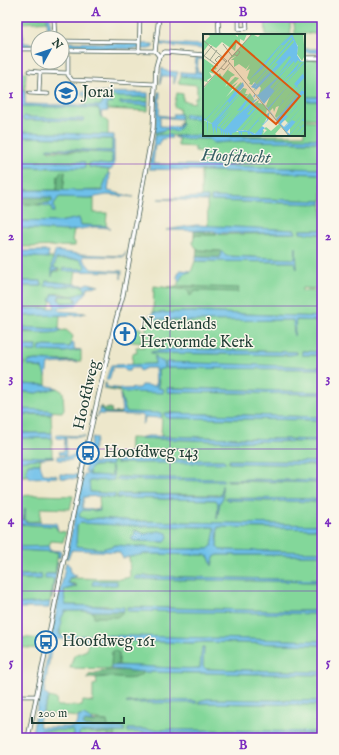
<svg xmlns="http://www.w3.org/2000/svg" width="339" height="755" viewBox="0 0 339 755" font-family="'IM FELL English',serif">
<style>
.green{fill:#83d79a;stroke:#518a67;fill-rule:evenodd}
.forest{fill:#6ab882;stroke:#447a5b}
.water{fill:#6ec0ea;stroke:#467e8f;fill-rule:evenodd}
.lines{fill:none;stroke-linecap:round;stroke-linejoin:round}
.minor-casing{stroke:#3e564b;stroke-width:4.5}
.tertiary-casing{stroke:#3e564b;stroke-width:5}
.minor{stroke:#fff;stroke-width:3}
.tertiary{stroke:#fff;stroke-width:3.5}
.grid{fill:none;stroke:#7b2cbf;stroke-width:1;stroke-opacity:0.55}
.labels{text-anchor:middle;dominant-baseline:central;stroke-width:3;stroke-linejoin:round;paint-order:stroke}
.poi-label{font-size:16px;fill:#1f3d34;stroke:#fbf7ec;text-anchor:start}
.street-label{font-size:16px;fill:#1f3d34;stroke:#fbf7ec}
.water-label{font-size:17px;font-style:italic;fill:#335e62;stroke:#fbf7ec}
.inset-road{fill:none;stroke:#9ba38f;stroke-width:1}
.view{fill:#de580e;fill-opacity:0.15;stroke:#de580e;stroke-width:2}
.inset-edge{fill:none;stroke:#1f3d34;stroke-width:2}
.neatline{fill:none;stroke:#7b2cbf;stroke-width:1.5}
.grid-label{font-size:13px;text-anchor:middle;font-weight:bold;fill:#7b2cbf}
</style>
<rect width="100%" height="100%" fill="#fbf7ec"/>
<filter id="ink" filterUnits="userSpaceOnUse"><feTurbulence type="fractalNoise" baseFrequency=".025" numOctaves="2"/><feDisplacementMap in="SourceGraphic" scale="8" xChannelSelector="R" yChannelSelector="G"/><feConvolveMatrix kernelMatrix="1 2 1 2 8 2 1 2 1" color-interpolation-filters="sRGB"/></filter>
<filter id="wash" filterUnits="userSpaceOnUse"><feTurbulence type="fractalNoise" baseFrequency=".012" numOctaves="4" result="noise"/><feDisplacementMap in="SourceGraphic" scale="16" xChannelSelector="R" yChannelSelector="G"/><feGaussianBlur stdDeviation="0.9" result="paint"/><feColorMatrix in="noise" values="0 0 0 0 0 0 0 0 0 0 0 0 0 0 0 0 0 1.4 0 .05"/><feComposite in="paint" operator="in"/></filter>
<g filter="url(#wash)">
<rect width="100%" height="100%" fill="#ede7cb"/>
<path class="green" d="M 23,17 L 47,17 L 48,21 L 23,23 Z
M 265,17 L 290,17 L 290,20 L 293,20 L 293,17 L 318,17 L 319,33 L 295,34 L 294,23 L 290,23 L 291,35 L 266,35 Z
M 304,59 L 322,60 L 322,97 L 304,97 Z
M 17,72 L 26,72 L 25,91 L 17,90 Z
M 181,76 L 204,78 L 204,115 L 185,114 L 184,118 L 204,119 L 204,135 L 304,135 L 304,120 L 322,121 L 322,139 L 155,135 L 155,133 C 163,132 168,126 175,131 L 180,127 L 181,115 L 179,114 L 180,109 L 174,107 L 177,93 L 183,94 L 183,101 L 194,103 L 195,98 L 197,98 L 197,85 L 178,83 Z
M 105,94 L 129,97 L 148,97 L 148,102 L 120,102 L 148,106 L 148,111 L 108,109 L 106,108 L 106,104 L 113,102 L 106,98 L 100,106 L 85,106 L 85,96 Z
M 304,101 L 322,101 L 322,119 L 304,118 Z
M 17,106 L 96,108 L 99,109 L 100,116 L 108,122 L 108,135 L 17,133 L 17,119 L 19,118 L 17,117 ZM 26,117 L 84,121 L 26,120 Z
M 17,137 L 112,139 L 112,151 L 47,149 L 49,151 L 112,153 L 112,163 L 109,165 L 89,163 L 89,167 L 109,170 L 103,190 L 63,191 L 65,172 L 58,176 L 57,190 L 17,190 L 17,167 L 51,168 L 85,162 L 17,161 Z
M 178,138 L 209,139 L 214,143 L 242,141 L 322,142 L 322,169 L 202,166 L 204,152 L 195,151 L 195,147 L 178,146 Z
M 201,171 L 322,174 L 322,201 L 211,197 L 211,201 L 322,204 L 322,230 L 300,230 L 300,233 L 322,234 L 322,289 L 302,288 L 302,291 L 322,291 L 322,317 L 191,312 L 153,313 L 154,286 L 188,290 L 190,295 L 196,286 L 178,286 L 178,282 L 184,273 L 191,272 L 195,261 L 295,262 L 297,269 L 296,248 L 295,259 L 226,256 L 221,251 L 197,250 L 193,243 L 194,235 L 296,233 L 295,230 L 208,226 L 207,201 L 208,201 L 208,197 L 201,197 Z
M 59,197 L 94,198 L 94,213 L 107,213 L 106,226 L 81,225 L 79,218 L 59,222 L 17,221 L 17,203 L 51,206 L 54,212 L 54,204 Z
M 17,228 L 68,231 L 74,229 L 72,241 L 75,242 L 75,246 L 17,247 Z
M 17,256 L 53,258 L 53,274 L 54,271 L 59,271 L 59,269 L 54,268 L 56,259 L 80,259 L 86,267 L 84,269 L 62,269 L 64,271 L 76,270 L 74,284 L 46,281 L 46,286 L 84,286 L 86,291 L 73,296 L 76,299 L 75,303 L 60,302 L 59,296 L 72,296 L 60,293 L 53,294 L 49,308 L 17,309 L 17,286 L 42,286 L 41,281 L 17,281 Z
M 60,315 L 59,329 L 17,327 L 17,316 Z
M 147,318 L 188,321 L 294,320 L 294,330 L 296,320 L 322,321 L 322,352 L 302,351 L 302,355 L 322,355 L 322,367 L 166,363 L 166,368 L 322,369 L 322,392 L 179,388 L 168,388 L 167,392 L 322,394 L 322,417 L 166,413 L 164,415 L 167,418 L 322,420 L 322,440 L 161,436 L 162,416 L 126,412 L 120,392 L 104,389 L 105,383 L 106,383 L 104,388 L 121,391 L 159,388 L 158,368 L 164,368 L 155,356 L 155,364 L 132,365 L 133,353 L 137,353 L 136,347 L 144,347 ZM 172,349 L 297,352 L 297,354 L 290,355 L 151,353 Z
M 132,326 L 142,329 L 141,343 L 127,341 L 127,338 L 117,336 L 119,327 L 130,330 Z
M 66,330 L 73,336 L 70,347 L 40,346 L 39,351 L 64,352 L 81,350 L 81,361 L 35,360 L 29,361 L 33,367 L 43,368 L 46,377 L 46,385 L 17,384 L 17,364 L 24,364 L 24,362 L 17,362 L 17,352 L 36,351 L 37,346 L 17,346 L 17,332 L 42,333 Z
M 57,388 L 63,392 L 64,409 L 62,412 L 17,409 L 17,391 L 36,393 Z
M 17,414 L 51,415 L 52,433 L 17,433 Z
M 17,438 L 52,438 L 52,457 L 17,456 Z
M 130,438 L 217,441 L 322,442 L 322,462 L 229,460 L 228,462 L 229,463 L 322,465 L 322,481 L 249,479 L 228,481 L 322,483 L 322,499 L 225,498 L 227,500 L 322,502 L 322,525 L 135,521 L 98,518 L 87,520 L 79,517 L 79,514 L 83,510 L 100,511 L 99,496 L 114,498 L 115,494 L 89,492 L 89,481 L 114,479 L 112,467 L 112,477 L 89,475 L 89,471 L 93,466 L 112,465 L 112,460 L 116,460 L 116,463 L 225,462 L 223,460 L 129,459 ZM 117,477 L 224,480 L 117,480 ZM 222,486 L 223,498 L 220,502 L 217,519 L 218,503 L 216,500 L 117,498 L 118,494 L 221,495 Z
M 41,458 L 40,464 L 28,464 L 27,476 L 17,476 L 17,461 Z
M 35,495 L 73,496 L 70,509 L 41,508 L 40,521 L 25,522 L 25,508 L 23,520 L 17,520 L 17,496 Z
M 80,523 L 137,526 L 214,527 L 215,529 L 212,547 L 208,549 L 167,549 L 116,545 L 102,549 L 76,546 L 77,526 ZM 136,530 L 145,534 L 159,531 L 165,542 L 135,541 Z
M 17,524 L 55,526 L 58,531 L 66,532 L 63,542 L 51,541 L 49,546 L 46,547 L 17,547 Z
M 217,527 L 322,529 L 322,552 L 220,550 L 217,547 Z
M 17,550 L 58,552 L 55,574 L 45,574 L 54,579 L 50,602 L 17,605 L 17,579 L 41,579 L 41,575 L 17,575 Z
M 145,554 L 208,555 L 212,565 L 214,557 L 218,555 L 322,555 L 322,580 L 140,576 L 136,579 L 322,582 L 322,611 L 288,611 L 287,613 L 322,614 L 322,641 L 113,636 L 68,637 L 60,635 L 61,619 L 65,611 L 93,611 L 93,614 L 117,617 L 124,610 L 111,606 L 65,605 L 64,590 L 76,587 L 76,584 L 68,583 L 69,578 L 122,579 L 130,577 L 129,556 ZM 127,607 L 287,611 L 129,611 Z
M 18,637 L 43,639 L 40,649 L 17,647 Z
M 88,640 L 124,643 L 127,641 L 193,643 L 204,642 L 322,645 L 322,672 L 206,669 L 203,666 L 204,647 L 202,647 L 200,668 L 187,669 L 119,665 L 119,653 L 112,652 L 111,669 L 70,668 L 74,655 L 87,650 Z
M 143,672 L 322,675 L 322,701 L 207,699 L 199,701 L 200,703 L 322,705 L 322,732 L 128,729 L 128,732 L 247,734 L 250,737 L 250,738 L 115,738 L 115,732 L 124,732 L 124,728 L 108,727 L 107,721 L 82,718 L 81,715 L 78,717 L 43,713 L 49,697 L 56,699 L 57,706 L 82,706 L 83,701 L 93,702 L 93,685 L 97,684 L 96,678 L 143,674 ZM 161,700 L 194,701 L 126,703 L 127,702 Z
M 40,730 L 72,730 L 74,732 L 74,738 L 39,738 Z
M 81,732 L 108,734 L 109,738 L 79,738 L 79,734 Z
M 255,734 L 322,735 L 322,738 L 253,738 Z"/>
<path class="forest" d="M 61,171 L 65,172 L 63,191 L 57,190 L 58,176 Z
M 17,197 L 51,197 L 53,201 C 45,207 27,204 17,203 Z
M 194,231 L 217,233 L 215,235 L 194,235 Z
M 197,250 L 221,251 L 221,256 L 218,258 L 196,257 Z
M 178,286 L 239,288 L 238,292 L 196,291 L 190,296 L 188,290 L 167,287 Z
M 101,406 L 103,407 L 103,409 L 111,408 L 112,413 L 122,412 L 119,414 L 103,413 Z
M 105,609 L 123,611 L 122,613 L 117,617 L 94,617 L 93,611 Z
M 114,650 L 119,653 L 118,665 L 111,666 L 112,652 Z
M 106,670 L 142,671 L 143,672 C 136,684 114,676 102,677 C 97,677 91,678 86,679 L 89,675 Z
M 85,721 L 95,723 L 95,721 L 107,721 L 108,727 L 85,727 L 83,724 Z
M 101,731 L 115,732 L 115,738 L 109,738 L 108,734 L 96,734 Z"/>
<path class="water" d="M 19,17 L 23,17 L 22,28 L 24,43 L 38,44 L 38,47 L 17,47 L 17,43 L 21,43 L 19,31 L 17,31 L 19,27 Z
M 47,17 L 50,17 L 51,38 L 48,38 Z
M 318,17 L 321,17 L 322,53 L 304,52 L 304,49 L 321,49 Z
M 62,42 L 152,44 L 154,45 L 152,48 L 148,49 L 62,48 Z
M 161,43 L 204,45 L 204,49 L 161,45 Z
M 196,57 L 204,58 L 204,59 L 198,59 L 197,72 L 204,73 L 204,78 L 181,76 L 181,72 L 195,73 Z
M 162,68 L 166,71 L 178,72 L 174,84 L 174,76 L 162,76 L 160,84 Z
M 17,90 L 25,91 L 25,104 L 100,106 L 106,98 L 113,103 L 106,104 L 108,111 L 101,112 L 102,118 L 99,109 L 96,108 L 17,106 Z
M 82,92 L 148,93 L 148,97 L 119,97 L 105,94 L 82,96 Z
M 158,92 L 160,92 L 159,115 L 173,117 L 174,114 L 181,114 L 181,119 L 160,117 L 160,126 L 179,127 L 181,122 L 182,126 L 176,132 L 167,129 L 155,133 Z
M 304,97 L 322,97 L 322,101 L 304,101 Z
M 120,102 L 148,102 L 148,106 L 120,104 Z
M 185,114 L 204,115 L 204,119 L 184,118 Z
M 25,115 L 26,117 L 84,119 L 84,121 L 26,120 L 25,121 L 22,119 Z
M 26,132 L 114,135 L 114,165 L 111,170 L 89,167 L 89,163 L 109,165 L 112,163 L 112,153 L 46,149 L 48,148 L 112,151 L 112,139 L 17,137 L 17,133 Z
M 155,135 L 171,135 L 172,138 L 161,139 L 159,145 L 155,145 L 153,164 L 322,169 L 322,174 L 149,169 Z
M 183,135 L 322,139 L 322,142 L 242,141 L 214,143 L 209,139 L 175,138 L 174,137 Z
M 17,161 L 85,162 L 85,168 L 17,167 Z
M 108,173 L 110,174 L 108,191 L 134,197 L 107,195 L 89,198 L 59,197 L 54,204 L 55,212 L 52,212 L 52,207 L 39,204 L 50,203 L 53,201 L 51,197 L 17,197 L 17,190 L 102,191 Z
M 208,197 L 208,201 L 158,199 L 201,197 Z
M 211,197 L 322,201 L 322,204 L 211,201 Z
M 79,218 L 81,225 L 106,226 L 111,228 L 94,227 L 68,231 L 17,228 L 17,221 L 59,222 Z
M 196,225 L 295,230 L 296,233 L 218,233 L 214,231 L 166,230 Z
M 300,230 L 322,230 L 322,234 L 300,233 Z
M 296,247 L 297,269 L 294,262 L 195,261 L 196,257 L 220,258 L 221,251 L 226,256 L 295,259 Z
M 17,251 L 49,251 L 48,258 L 17,256 Z
M 55,251 L 79,254 L 123,256 L 126,252 L 124,257 L 84,256 L 83,259 L 91,269 L 122,271 L 121,279 L 121,272 L 63,271 L 63,268 L 84,269 L 86,267 L 80,259 L 56,259 L 54,268 L 59,269 L 53,272 L 52,277 L 52,264 Z
M 180,270 L 192,271 L 183,274 L 179,282 L 177,277 Z
M 17,281 L 41,281 L 42,286 L 17,286 Z
M 46,281 L 83,285 L 88,283 L 99,286 L 88,287 L 87,292 L 75,306 L 58,308 L 60,311 L 87,313 L 77,315 L 17,316 L 17,309 L 55,308 L 54,302 L 50,300 L 53,294 L 74,296 L 86,291 L 83,286 L 45,286 ZM 59,296 L 73,296 L 76,299 L 76,302 L 62,303 L 58,299 Z
M 191,312 L 322,317 L 322,321 L 296,320 L 294,336 L 293,320 L 188,321 L 147,318 L 153,313 Z
M 18,327 L 59,329 L 61,330 C 55,336 27,331 17,331 Z
M 72,343 L 74,343 L 74,349 L 81,350 L 64,352 L 39,351 L 40,346 L 70,347 Z
M 17,346 L 37,346 L 36,351 L 17,352 Z
M 172,349 L 297,352 L 297,354 L 290,355 L 154,353 L 150,352 Z
M 302,351 L 322,352 L 322,355 L 302,355 Z
M 155,355 L 158,360 L 164,362 L 164,368 L 158,370 L 158,388 L 164,389 L 163,393 L 122,392 L 120,390 L 104,388 L 106,383 L 107,387 L 124,389 L 139,388 L 141,385 L 156,386 L 155,368 L 146,368 L 140,371 L 139,368 L 132,368 L 129,371 L 126,371 L 123,368 L 113,367 L 109,380 L 106,380 L 111,365 L 155,364 Z
M 35,360 L 77,362 L 78,362 L 48,364 L 46,377 L 42,368 L 28,365 L 28,362 Z
M 166,362 L 322,367 L 322,369 L 166,368 Z
M 17,384 L 44,385 L 57,388 L 36,393 L 17,391 Z
M 167,388 L 322,392 L 322,394 L 167,392 Z
M 120,394 L 126,412 L 161,413 L 162,416 L 160,418 L 145,417 L 144,423 L 142,424 L 144,417 L 142,415 L 99,414 L 97,417 L 100,407 L 104,413 L 119,414 L 122,412 Z
M 17,409 L 48,410 L 52,411 L 52,414 L 17,414 Z
M 165,413 L 322,417 L 322,420 L 167,418 L 164,415 Z
M 17,433 L 52,433 L 52,438 L 17,438 Z
M 56,435 L 85,436 L 85,437 L 66,437 L 66,457 L 77,455 L 80,453 L 80,457 L 74,458 L 72,460 L 58,460 L 58,456 L 64,457 L 64,454 L 60,455 L 59,452 L 64,451 L 65,439 L 56,438 Z
M 148,436 L 322,440 L 322,442 L 217,441 L 138,438 Z
M 92,437 L 97,438 C 95,447 90,452 91,461 L 96,463 L 112,460 L 112,465 L 93,466 L 89,471 L 89,475 L 112,476 L 112,466 L 114,480 L 89,481 L 90,492 L 115,494 L 115,498 L 100,496 L 84,497 L 82,508 L 98,510 L 99,507 L 100,511 L 83,510 L 79,514 L 80,517 L 87,520 L 98,518 L 135,521 L 322,525 L 322,529 L 218,527 L 217,547 L 220,550 L 322,552 L 322,555 L 218,555 L 214,557 L 212,566 L 209,557 L 205,555 L 145,554 L 123,558 L 119,552 L 73,550 L 71,551 L 68,559 L 66,559 L 84,474 L 87,474 L 87,472 L 85,471 ZM 80,523 L 137,526 L 214,527 L 215,529 L 212,546 L 208,549 L 167,549 L 116,545 L 102,549 L 76,546 L 77,526 Z
M 17,456 L 54,457 L 17,461 Z
M 121,459 L 223,460 L 225,461 L 225,463 L 116,463 L 116,460 Z
M 229,460 L 322,462 L 322,465 L 229,463 Z
M 28,464 L 40,464 L 43,474 L 56,475 L 57,477 L 30,478 L 26,472 Z
M 60,474 L 77,475 L 78,475 L 77,479 L 60,478 Z
M 117,477 L 223,479 L 224,481 L 117,480 Z
M 249,479 L 322,481 L 322,483 L 226,480 Z
M 222,485 L 223,498 L 220,502 L 217,519 L 218,503 L 216,500 L 117,498 L 118,494 L 221,496 Z
M 225,498 L 322,499 L 322,502 L 227,500 Z
M 25,508 L 25,522 L 56,523 L 58,530 L 55,526 L 17,524 L 17,520 L 24,520 Z
M 134,530 L 145,534 L 159,531 L 167,533 L 168,537 L 165,542 L 135,541 L 132,540 L 132,537 L 135,535 Z
M 49,546 L 49,550 L 61,551 L 60,558 L 58,557 L 58,552 L 17,550 L 17,547 Z
M 58,562 L 52,599 L 54,579 L 45,579 L 45,574 L 55,574 Z
M 66,562 L 70,566 L 71,574 L 77,576 L 69,578 L 68,583 L 77,586 L 64,590 L 65,605 L 124,607 L 124,611 L 65,611 L 61,619 L 62,622 L 59,633 L 61,636 L 98,635 L 322,641 L 322,645 L 204,642 L 193,643 L 127,641 L 124,643 L 111,641 L 56,639 L 52,644 L 44,693 L 49,697 L 39,720 L 40,727 L 73,727 L 78,722 L 78,717 L 84,715 L 95,722 L 85,721 L 83,724 L 85,727 L 124,728 L 124,732 L 81,732 L 79,734 L 79,738 L 74,738 L 74,732 L 72,730 L 40,730 L 39,738 L 31,738 Z
M 17,575 L 41,575 L 42,579 L 17,579 Z
M 136,576 L 322,580 L 322,582 L 136,579 L 134,578 Z
M 93,581 L 117,581 L 117,585 L 92,585 Z
M 50,602 L 49,608 L 17,608 L 17,604 Z
M 127,607 L 287,611 L 287,612 L 288,611 L 322,611 L 322,614 L 129,611 L 127,611 Z
M 202,647 L 204,647 L 203,666 L 206,669 L 322,672 L 322,675 L 143,672 L 111,669 L 111,666 C 140,664 170,670 200,668 Z
M 207,699 L 322,701 L 322,705 L 199,703 L 199,701 Z
M 161,700 L 196,701 L 197,703 L 126,703 Z
M 128,729 L 322,732 L 322,734 L 255,734 L 253,738 L 250,738 L 247,734 L 128,732 Z"/>
</g>
<g filter="url(#ink)">
<g class="lines">
<g class="minor-casing">
<path id="minor" d="M 239,17 L 239,29 L 247,28 L 246,17
M 219,35 L 218,17 L 225,17
M 55,38 L 54,20 L 56,17
M 62,41 L 139,42
M 17,49 L 38,49
M 62,50 L 155,51
M 68,51 L 68,75 L 72,80 L 155,84
M 139,52 L 140,17
M 29,71 L 40,72
M 29,93 L 48,94
M 39,93 L 40,72 L 68,73
M 17,696 L 37,696"/>
</g>
<g class="tertiary-casing">
<path id="tertiary" d="M 159,17 L 155,51 L 159,56
M 159,56 L 165,52 L 204,55
M 304,58 L 322,58
M 28,738 L 86,450 L 115,323 L 123,295 L 153,128 L 156,67 L 159,56"/>
</g>
<use href="#minor" class="minor"/>
<use href="#tertiary" class="tertiary"/>
</g>
</g>
<path class="grid" d="M 170,17 L 170,738M 17,164 L 322,164M 17,306 L 322,306M 17,449 L 322,449M 17,591 L 322,591"/>
<defs>
<g id="school-ring" transform="scale(1.15)"><circle r="9.5" fill="#fbf7ec" stroke="#1f6fb2" stroke-width="1.5"/><path d="M0-5L7-2L0 1L-7-2ZM-4 1L0 2.5L4 1V4Q0 6-4 4Z" fill="#1f6fb2"/></g>
<g id="church-ring" transform="scale(1.15)"><circle r="9.5" fill="#fbf7ec" stroke="#1f6fb2" stroke-width="1.5"/><path d="M-1.2-6h2.4v3.5h3.3v2.4h-3.3V6h-2.4V-.1h-3.3v-2.4h3.3Z" fill="#1f6fb2"/></g>
<g id="bus-ring" transform="scale(1.15)"><circle r="9.5" fill="#fbf7ec" stroke="#1f6fb2" stroke-width="1.5"/><path d="M-5-6H5V4H4V6H2V4H-2V6H-4V4H-5ZM-3.5-4V0h7V-4ZM-3.5 1.2v1.5H-2V1.2ZM2 1.2v1.5H3.5V1.2Z" fill="#1f6fb2"/></g>
</defs>
<g fill-rule="evenodd">
<use href="#school-ring" x="66" y="93"/>
<use href="#church-ring" x="125" y="334"/>
<use href="#bus-ring" x="88" y="453"/>
<use href="#bus-ring" x="46" y="642"/>
</g>
<g class="labels">
<g class="poi-label">
<text x="82" y="93">Jorai</text>
<text x="140" y="325">Nederlands<tspan x="140" dy="18">Hervormde Kerk</tspan></text>
<text x="104" y="453">Hoofdweg 143</text>
<text x="62" y="642">Hoofdweg 161</text>
</g>
<g class="street-label">
<text transform="translate(87 395) rotate(-77)">Hoofdweg</text>
</g>
<g class="water-label">
<text transform="translate(236 157) rotate(2)">Hoofdtocht</text>
</g>
</g>
<g transform="translate(203 34)">
<rect width="102" height="102" fill="#ede7cb"/>
<path d="M 4,0 L 31,0 L 35,3 L 35,0 L 44,0 L 41,7 L 37,5 L 37,9 L 34,7 L 32,17 L 19,8 L 13,14 L 6,10 L 0,18 L 0,5 L 2,7 L 7,2 ZM 49,0 L 55,3 L 58,0 L 100,0 L 102,21 L 96,21 L 102,21 L 99,27 L 94,20 L 95,12 L 88,2 L 94,13 L 93,20 L 95,26 L 99,28 L 102,27 L 102,102 L 87,102 L 87,91 L 82,86 L 79,88 L 74,85 L 81,80 L 79,79 L 73,84 L 72,82 L 76,72 L 73,73 L 71,78 L 70,74 L 67,77 L 63,72 L 67,62 L 61,69 L 55,62 L 58,54 L 56,52 L 50,57 L 54,51 L 51,48 L 49,51 L 46,50 L 47,48 L 44,44 L 47,35 L 43,37 L 47,30 L 43,35 L 36,30 L 31,33 L 31,26 L 28,26 L 33,22 L 26,25 ZM 0,24 L 14,34 L 12,36 L 8,33 L 11,40 L 6,38 L 9,43 L 4,46 L 5,48 L 0,47 ZM 28,31 L 25,36 L 32,41 L 28,43 L 22,53 L 32,43 L 36,44 L 26,54 L 35,48 L 23,63 L 38,48 L 40,52 L 34,61 L 40,54 L 44,55 L 42,60 L 45,60 L 41,65 L 47,59 L 51,65 L 50,70 L 56,66 L 55,69 L 60,70 L 64,75 L 63,80 L 67,79 L 55,99 L 59,95 L 61,97 L 60,100 L 64,96 L 61,95 L 63,93 L 68,97 L 76,90 L 78,93 L 72,100 L 75,102 L 56,101 L 42,96 L 26,98 L 44,98 L 55,102 L 0,102 L 0,86 L 14,92 L 0,85 L 0,55 L 13,40 L 14,42 L 17,39 L 19,43 Z" fill="#83d79a"/>
<path d="M 87,0 L 79,10 L 89,0 L 95,13 L 94,21 L 98,27 L 102,27 L 97,28 L 93,36 L 81,46 L 83,48 L 79,48 L 61,70 L 65,74 L 88,48 L 86,46 L 68,66 L 99,30 L 102,28 L 86,46 L 88,48 L 102,32 L 88,48 L 91,50 L 102,37 L 100,40 L 102,43 L 94,52 L 96,54 L 99,51 L 96,55 L 98,57 L 102,52 L 99,57 L 102,57 L 102,61 L 100,60 L 82,81 L 85,82 L 93,72 L 92,70 L 94,72 L 102,63 L 78,90 L 81,93 L 102,69 L 81,94 L 89,86 L 93,88 L 102,77 L 84,98 L 87,100 L 102,82 L 100,85 L 102,88 L 99,86 L 95,91 L 98,93 L 102,89 L 100,92 L 102,94 L 102,95 L 96,102 L 102,94 L 99,92 L 91,102 L 98,94 L 95,91 L 86,102 L 53,60 L 55,61 L 88,23 L 86,22 L 56,56 L 77,31 L 51,58 L 53,55 L 48,53 L 89,5 L 89,3 L 72,20 L 80,11 L 78,11 L 59,35 L 46,46 ZM 90,6 L 91,8 L 83,17 L 54,50 L 52,49 ZM 88,23 L 75,41 L 90,25 L 83,35 L 56,60 ZM 95,26 L 97,28 L 71,57 L 70,55 ZM 91,27 L 92,30 L 69,55 L 67,53 ZM 73,29 L 75,30 L 51,54 ZM 88,48 L 91,50 L 67,77 L 66,75 ZM 91,50 L 93,52 L 81,67 L 78,65 L 80,67 L 74,75 L 93,53 L 96,54 L 78,76 L 96,55 L 98,57 L 73,85 L 67,77 ZM 40,48 L 41,52 L 9,90 L 41,55 L 11,91 L 28,73 L 13,91 L 29,74 L 14,92 L 16,93 L 31,76 L 17,93 L 19,95 L 34,78 L 19,94 L 21,96 L 38,76 L 34,77 L 45,64 L 48,62 L 39,76 L 52,60 L 52,64 L 51,62 L 32,84 L 52,65 L 50,67 L 55,64 L 43,78 L 54,69 L 44,80 L 46,81 L 54,71 L 55,72 L 57,69 L 58,69 L 34,96 L 37,97 L 60,71 L 38,97 L 42,96 L 62,73 L 42,96 L 45,97 L 64,75 L 55,86 L 57,88 L 55,87 L 46,97 L 49,98 L 63,82 L 49,98 L 52,100 L 60,91 L 58,89 L 60,90 L 64,86 L 64,83 L 65,82 L 64,81 L 66,78 L 66,85 L 59,92 L 62,94 L 56,99 L 60,96 L 59,100 L 63,96 L 57,102 L 50,102 L 47,99 L 46,102 L 44,98 L 39,98 L 39,102 L 37,98 L 37,102 L 35,97 L 30,99 L 30,102 L 30,98 L 28,102 L 25,98 L 25,102 L 23,98 L 23,102 L 21,97 L 21,102 L 19,96 L 19,102 L 17,95 L 17,102 L 17,95 L 14,93 L 14,100 L 11,92 L 11,102 L 9,91 L 9,102 L 9,90 L 5,88 L 4,102 L 4,87 L 0,86 L 0,84 L 3,85 L 22,64 L 3,86 L 6,88 ZM 25,67 L 26,69 L 9,89 L 6,88 Z" fill="#6ec0ea" fill-rule="evenodd"/>
<path class="inset-road" d="M 0,6 L 24,27M 20,10 L 29,22M 31,20 L 34,22 L 37,18 L 34,16M 0,21 L 15,32M 1,22 L 9,12M 7,26 L 14,16M 25,27 L 86,102M 25,27 L 49,0M 14,28 L 12,26 L 16,22 L 23,28M 18,34 L 21,36 L 27,29M 0,54 L 24,27"/>
<path class="view" d="M 33,7 L 97,62 L 73,90 L 9,36 Z"/>
<rect width="102" height="102" class="inset-edge"/>
</g>
<rect width="339" height="755" fill="none" stroke="#fbf7ec" stroke-width="44"/>
<g transform="translate(50 50) rotate(50)"><circle r="19" fill="#fbf7ec" stroke="#a3ada2"/>
<path d="M0-3L7 15L0 10L-7 15Z" fill="#1f6fb2"/>
<text y="-6" font-size="11" font-weight="bold" text-anchor="middle" fill="#1f3d34">N</text>
</g>
<path d="M32 717v6h92v-6" fill="none" stroke="#1f3d34" stroke-width="2"/>
<text x="38" y="717" font-size="12" fill="#1f3d34" stroke="#fbf7ec" stroke-width="3" paint-order="stroke">200 m</text>
<rect x="22" y="22" width="295" height="711" class="neatline"/>
<g class="grid-label">
<text x="96" y="16">A</text>
<text x="243" y="16">B</text>
<text x="11" y="98">1</text>
<text x="328" y="98">1</text>
<text x="11" y="240">2</text>
<text x="328" y="240">2</text>
<text x="11" y="382">3</text>
<text x="328" y="382">3</text>
<text x="11" y="524">4</text>
<text x="328" y="524">4</text>
<text x="11" y="666">5</text>
<text x="328" y="666">5</text>
<text x="96" y="749">A</text>
<text x="243" y="749">B</text>
</g>
</svg>
